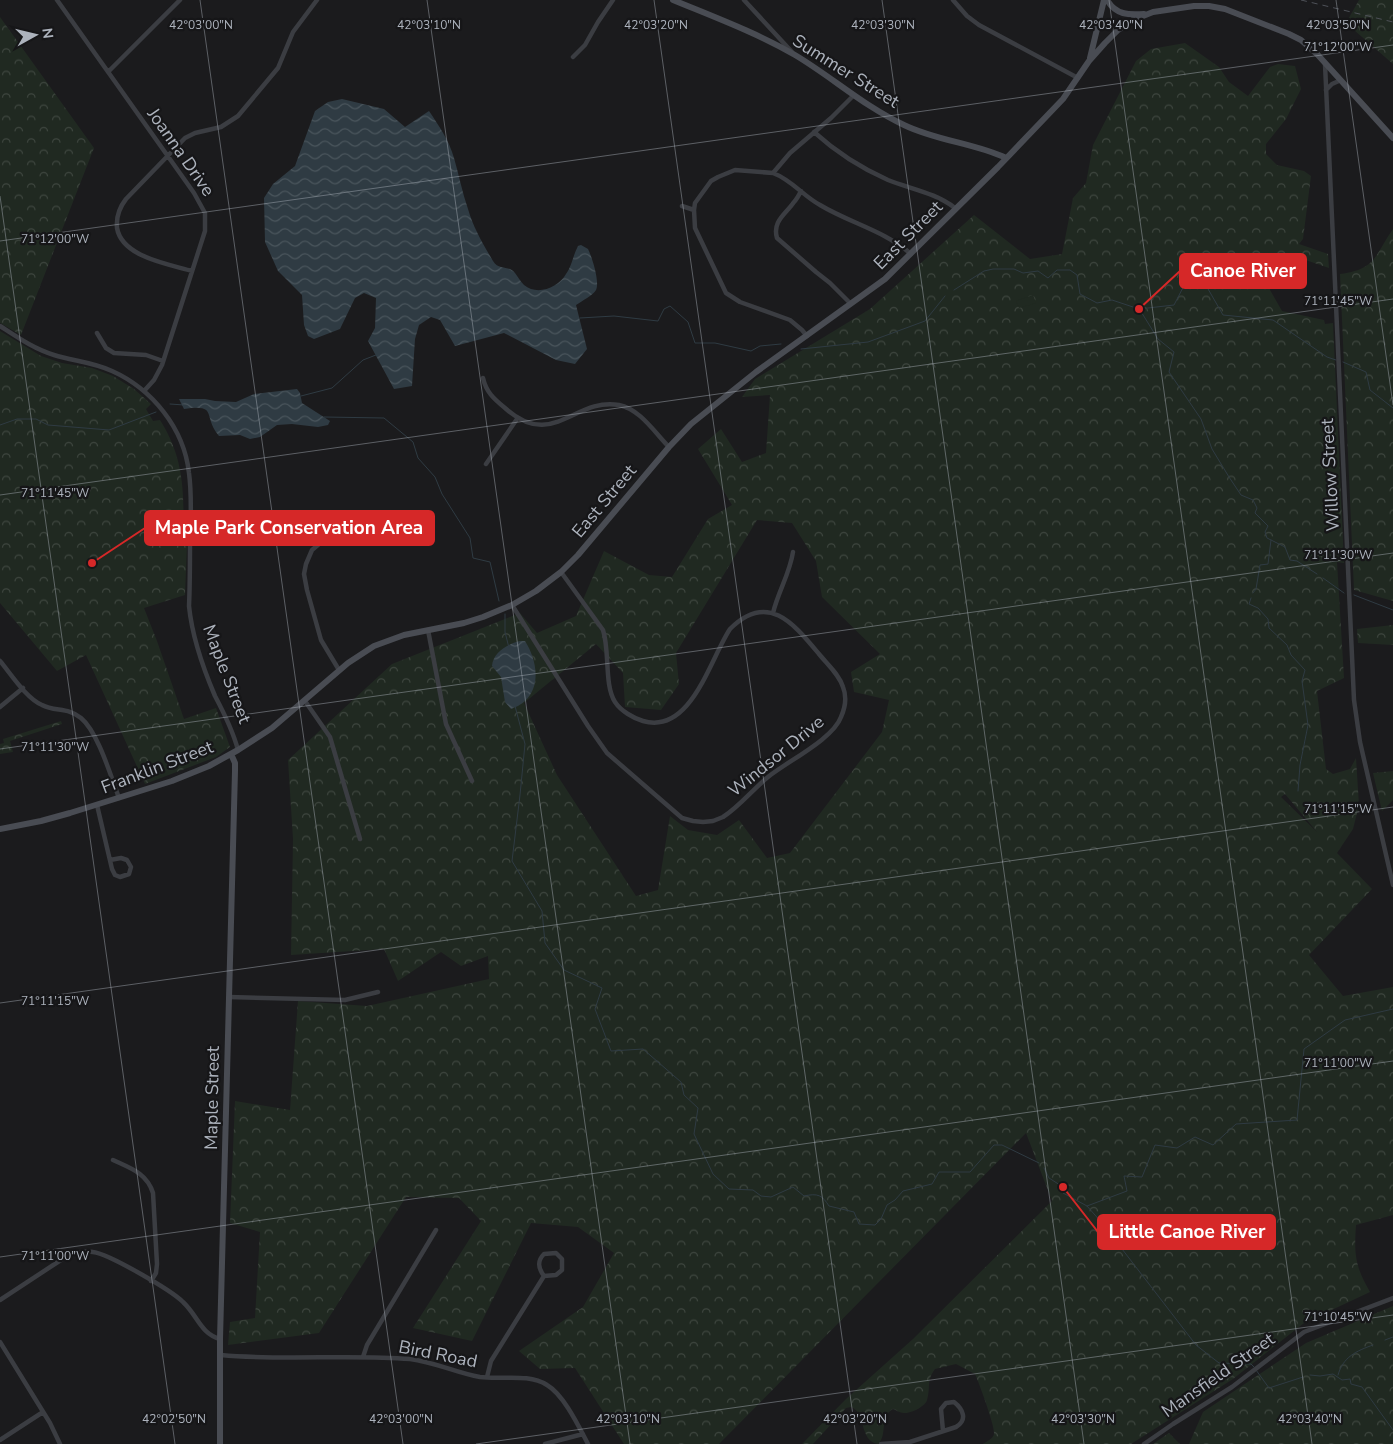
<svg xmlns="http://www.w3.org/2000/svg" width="1393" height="1444" viewBox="0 0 1393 1444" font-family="'Nunito Sans',sans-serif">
  <defs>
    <pattern id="forest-crowns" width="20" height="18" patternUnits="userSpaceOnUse" patternTransform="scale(1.25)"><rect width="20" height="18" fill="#202921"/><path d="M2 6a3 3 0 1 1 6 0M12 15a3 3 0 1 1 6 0" fill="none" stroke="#3e463f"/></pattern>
    <pattern id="water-waves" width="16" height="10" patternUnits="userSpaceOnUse" patternTransform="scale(1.25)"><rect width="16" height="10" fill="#2f3b43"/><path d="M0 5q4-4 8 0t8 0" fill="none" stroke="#4a555c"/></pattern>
  </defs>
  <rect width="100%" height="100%" fill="#1b1b1d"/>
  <path fill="url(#forest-crowns)" fill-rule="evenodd" d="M1359 0H1393V64L1346 23Z
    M0 17 94 148 21 335 0 323Z
    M1185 43 1219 67 1229 82 1248 96 1270 67 1278 64 1295 66 1301 89 1286 119 1266 144V154L1277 165 1304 171 1311 176 1303 239 1299 244 1328 254 1329 268 1291 255 1271 282 1270 290 1282 311 1324 320 1325 324 1333 323 1344 563 1337 562 1344 678 1317 691 1326 769 1333 774 1350 769 1356 758 1359 805 1353 829 1337 853 1372 889 1309 955 1343 996 1393 987V1215L1356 1225C1354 1255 1355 1266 1370 1292L1304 1323 1233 1379 1131 1444H983C987 1441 993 1439 994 1434 995 1426 979 1383 975 1374L956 1364 935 1369C926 1381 931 1387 927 1400 926 1406 910 1414 904 1413 900 1413 896 1410 893 1409 879 1416 888 1435 878 1444 859 1441 866 1412 851 1407L846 1408 813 1444H802L846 1399 913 1339 1052 1201 1026 1133 719 1444H624L575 1368 540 1369 519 1351 583 1307 614 1253 578 1227 531 1223 472 1341 413 1328 481 1221 459 1198 406 1197 319 1333 228 1345 230 1322 255 1318 260 1232 230 1223 235 1101 290 1110 298 1001 367 1006 489 979 488 956 461 966 441 952 398 981 384 949 291 955 293 839 288 760 392 664 520 613 537 633 576 616 604 551 649 575 672 577 708 519 732 505 698 449 721 429 742 462 766 453 770 395 742 397 755 379 870 309 974 215 1030 259 1062 254 1073 198 1086 183 1093 145 1136 61 1151 49ZM757 520 792 523 816 561 822 597 880 654 851 672 854 692 889 700 882 732 790 853 767 858 739 820 717 835 688 830 670 816 658 890 636 896 557 775 524 703 596 644 623 673 625 707 661 710 679 684 676 653ZM1285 794 1317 832 1281 797Z
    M1393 229V601L1354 590 1340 274C1377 269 1374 256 1393 229Z
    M0 331 41 356 62 363 92 368 113 376 134 389 151 404 146 409 153 421 160 420C186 461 184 497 183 544L187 545 185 595 144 608 157 641 184 719 216 708 230 747 216 757 145 784 86 655 57 671 0 603Z
    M1393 625V645L1358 643 1357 629Z
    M61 721 62 724 10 741 13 752 0 754V744L4 743 3 739Z
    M1393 771V800L1382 811 1373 773Z
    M1393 1306V1444H1189L1203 1412 1306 1343Z
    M1169 1433 1180 1444H1153Z"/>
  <path fill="#202921" d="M1033 295 1036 303 1019 308 1016 301Z"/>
  <path fill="url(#water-waves)" d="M342 99 384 109 405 127 429 111C439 126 449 140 454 158 459 175 462 192 468 209 473 227 483 244 493 261 499 271 509 265 515 273 518 277 520 281 524 285 537 296 558 288 566 274 572 266 573 255 578 246L581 245 588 249C592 257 600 282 596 290 593 295 582 301 576 305L587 349 575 364 556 360 504 333 455 346 440 320 431 317 419 325 415 339 412 386 394 389 368 341 375 328 376 298 364 293 355 298 340 329 314 339 308 336 304 325 302 295 278 271 265 242 264 198 273 184 295 166 315 111 328 102Z
    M297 389 300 393 302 403 330 421 328 425 318 427 292 424 277 425 260 437 250 439 240 435 219 436C202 416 219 404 184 409L179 399H205L215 401 236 402 254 394Z
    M520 641H525C536 658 542 685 525 701 522 704 516 707 511 709L505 702 501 677 492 666C493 652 508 644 520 641Z"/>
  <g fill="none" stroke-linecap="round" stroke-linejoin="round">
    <path stroke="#2f3b43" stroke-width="1" d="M954 290 984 271 993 269H1014L1023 273 1038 271 1048 278 1057 270H1070L1077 275 1080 294 1097 303 1112 300 1139 309 1174 305 1190 274 1200 275 1223 315 1273 320 1327 357 1336 360
      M1140 310 1158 339 1174 352 1169 372 1201 419 1212 449 1229 477 1241 495 1253 500 1257 508 1255 513 1268 526 1265 532 1267 538 1285 547 1290 560 1297 561 1317 574
      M580 318 614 316 658 321 664 309 670 306 688 322 695 343H715L751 351 760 346 781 344
      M801 349 868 342 925 321 945 296
      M1343 362 1366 372 1370 390 1393 408
      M301 396 332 388 363 360 376 355
      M170 404 184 405
      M324 417 384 418 413 442 418 458 435 477 442 494 470 538 473 558 490 562 499 601
      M0 425 17 419H36L48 425 109 430 156 412
      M1323 578 1344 593
      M1253 593 1256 589 1260 565 1268 564 1271 540
      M1354 595 1393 610
      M1251 598 1249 604 1258 608 1268 619 1269 628 1287 645 1291 655 1305 670 1302 681 1308 725 1300 765 1298 791
      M505 614V632L509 648
      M515 706 525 744 520 795 512 861 542 911 545 943 564 970 602 988 595 1009 611 1051 643 1049 681 1082 684 1095 698 1108 694 1134 713 1174 729 1189 753 1190 761 1196 771 1197 793 1187 804 1196C818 1193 822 1195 829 1206L854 1212 859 1224 875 1225 881 1219 887 1205 895 1200 903 1191 932 1184 939 1172H970L994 1145H1002L1039 1163
      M1044 1168 1049 1178 1063 1187V1193L1087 1206 1102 1223 1196 1345 1219 1363 1251 1364 1254 1367
      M1087 1206 1127 1191 1124 1176 1142 1177 1155 1145 1177 1148 1195 1137 1213 1145 1236 1124 1297 1120 1304 1049 1345 1020 1393 1009
      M1385 1340 1393 1337
      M1256 1370 1269 1388 1303 1377
      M1310 1375 1320 1376 1333 1374 1342 1380 1350 1379 1351 1384 1362 1387 1393 1430
      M1338 1375C1343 1357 1356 1351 1373 1345"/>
    <path stroke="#3b3d42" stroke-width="4.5" d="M57 0 194 193 205 213V231L162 365 154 380 144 391
      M744 0 792 52
      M953 0 967 16 979 25 1078 78
      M573 57 585 45 598 22 613 0
      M1325 64 1354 700 1360 742 1393 885
      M108 72 180 0
      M1326 90 1332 84 1341 80
      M814 132C836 152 861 168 888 180 911 189 936 193 955 208
      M773 173C792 180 803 196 820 205 850 223 885 231 911 254
      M801 191C799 195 797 199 794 202 786 214 772 221 777 238L816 272 830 283 851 304
      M682 206 694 210 695 228 726 293 740 302 790 320 802 330 807 336
      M694 210 695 203 711 181 718 177 735 170 773 173 790 153 831 118 854 95
      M192 271C168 264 122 257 117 228 116 217 119 208 126 199L185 138 195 133 221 127 238 116 278 68 293 32 317 0
      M0 326C17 337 34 349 54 355 73 361 93 362 112 371 152 389 184 428 189 473 192 495 191 518 190 541 190 563 190 584 189 606 192 636 203 668 215 696 224 713 233 731 238 750
      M97 333 106 348 114 353 146 355 163 361
      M483 378C486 392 494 399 505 408 553 451 574 397 619 405 640 409 655 433 669 447
      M486 464 517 419
      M332 533 312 550 306 564 304 574 307 590 321 640 339 670
      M512 605 588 726 607 753 682 818 693 821 703 822 713 821 723 817C740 806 753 789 768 777 788 761 833 739 841 717 845 708 847 697 843 687 839 674 827 664 819 654 794 624 768 591 730 629 710 659 691 735 643 721 633 718 621 711 615 702 604 685 610 651 603 630L561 572
      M773 613C778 592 790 573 793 552
      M428 630 446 724 472 781
      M0 661C11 674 26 698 42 705 55 712 68 707 81 718 98 732 111 777 119 798
      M305 701 330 737 360 839
      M0 707 23 688
      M97 805 112 869 115 875 120 877 129 874 131 867 127 860 121 858 110 860
      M229 997 345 1000 378 992
      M113 1160C130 1168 147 1173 153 1193L157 1264 156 1273 151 1281
      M0 1300 67 1256C75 1253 84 1250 93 1252 109 1254 171 1290 183 1302 198 1316 200 1333 220 1339
      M0 1342 50 1423 60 1444
      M221 1355C284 1361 347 1354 410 1359 435 1362 456 1373 480 1377 502 1380 528 1373 547 1385 564 1395 579 1427 588 1444
      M363 1357 367 1345 436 1230
      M487 1377 491 1361 544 1276C538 1268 537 1261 544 1254L556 1253 562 1259V1270L556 1275 544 1276
      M0 1440 43 1412
      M545 1444 583 1434
      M881 1444 910 1442 956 1427C968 1420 963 1409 954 1402L946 1403 941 1409 943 1431
      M1144 1444 1173 1424 1232 1387 1304 1332 1393 1298"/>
    <path stroke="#494c53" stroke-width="6" d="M673 0C714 17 757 33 795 55 832 77 865 107 904 125 937 141 974 143 1006 158
      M1107 0C1116 15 1128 15 1144 14
      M1090 58 1104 0
      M0 829 41 821 70 813 172 781 209 766 238 750 272 728 348 663 374 646 404 635 464 623 483 617 512 605 536 591 561 572 578 555 669 447 691 424 756 372 885 279 998 167 1063 99 1089 61 1105 43 1118 30 1133 20 1153 12 1194 6H1209L1225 9 1289 34 1301 40 1317 54 1393 138
      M220 1444V1339L235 771V763L231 754"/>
    <path stroke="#4e5158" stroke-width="1" stroke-dasharray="6 5" stroke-linecap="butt" d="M1301 0 1393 22"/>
  </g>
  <path fill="none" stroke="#adb3bd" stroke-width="1" stroke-opacity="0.45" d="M200 0 403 1444M427 0 630 1444M654 0 857 1444M882 0 1084 1444M1109 0 1312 1444M1336 0 1393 405M0 196 175 1444M0 241 1393 45M0 495 1393 299M0 749 1393 553M0 1003 1393 807M0 1257 1393 1061M476 1444 1393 1315"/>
  <g text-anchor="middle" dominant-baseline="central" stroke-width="4.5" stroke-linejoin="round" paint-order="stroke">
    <g font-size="18" fill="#adb3bd" stroke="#161618">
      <text transform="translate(846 71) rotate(32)">Summer Street</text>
      <text transform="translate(181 152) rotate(55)">Joanna Drive</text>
      <text transform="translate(908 235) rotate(-45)">East Street</text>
      <text transform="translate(1330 475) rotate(-93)">Willow Street</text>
      <text transform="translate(604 501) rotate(-50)">East Street</text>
      <text transform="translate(227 674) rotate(69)">Maple Street</text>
      <text transform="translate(776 756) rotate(-39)">Windsor Drive</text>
      <text transform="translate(157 767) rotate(-21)">Franklin Street</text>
      <text transform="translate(212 1098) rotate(-89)">Maple Street</text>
      <text transform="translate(438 1354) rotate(11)">Bird Road</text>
      <text transform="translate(1218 1375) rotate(-35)">Mansfield Street</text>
    </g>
  </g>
  <g font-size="12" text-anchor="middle" fill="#adb3bd" stroke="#161618" stroke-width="4.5" stroke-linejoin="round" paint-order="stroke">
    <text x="201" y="29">42°03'00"N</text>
    <text x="429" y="29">42°03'10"N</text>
    <text x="656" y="29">42°03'20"N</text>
    <text x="883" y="29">42°03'30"N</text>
    <text x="1111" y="29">42°03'40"N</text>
    <text x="1338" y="29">42°03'50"N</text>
    <text x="1338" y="51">71°12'00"W</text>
    <text x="55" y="243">71°12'00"W</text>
    <text x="1338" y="305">71°11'45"W</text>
    <text x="55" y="497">71°11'45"W</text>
    <text x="1338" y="559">71°11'30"W</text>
    <text x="55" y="751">71°11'30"W</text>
    <text x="1338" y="813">71°11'15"W</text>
    <text x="55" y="1005">71°11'15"W</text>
    <text x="1338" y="1067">71°11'00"W</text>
    <text x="55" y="1260">71°11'00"W</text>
    <text x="1338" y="1321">71°10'45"W</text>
    <text x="174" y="1423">42°02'50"N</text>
    <text x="401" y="1423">42°03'00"N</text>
    <text x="628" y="1423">42°03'10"N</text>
    <text x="855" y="1423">42°03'20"N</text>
    <text x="1083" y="1423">42°03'30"N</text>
    <text x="1310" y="1423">42°03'40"N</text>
  </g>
  <path fill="none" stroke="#d62828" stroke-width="2" d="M1139 309L1180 271M92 563L145 528M1063 1187L1098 1232"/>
  <g fill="#d62828" stroke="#161618" stroke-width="2">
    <circle cx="1139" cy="309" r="5"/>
    <circle cx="92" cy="563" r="5"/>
    <circle cx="1063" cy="1187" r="5"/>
  </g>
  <g fill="#d62828" stroke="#d62828" stroke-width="2">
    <rect x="1180" y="254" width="126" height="34" rx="5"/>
    <rect x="145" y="511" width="289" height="34" rx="5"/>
    <rect x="1098" y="1215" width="177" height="34" rx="5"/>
  </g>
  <g font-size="19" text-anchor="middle" font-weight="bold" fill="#fff">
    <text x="1243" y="277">Canoe River</text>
    <text x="289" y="534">Maple Park Conservation Area</text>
    <text x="1187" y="1238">Little Canoe River</text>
  </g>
  <g transform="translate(35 35) rotate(82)" stroke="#161618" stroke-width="4" paint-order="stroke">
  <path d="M0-4L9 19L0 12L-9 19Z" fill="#adb3bd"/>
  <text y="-8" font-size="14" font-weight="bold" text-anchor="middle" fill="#adb3bd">N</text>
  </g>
</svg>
